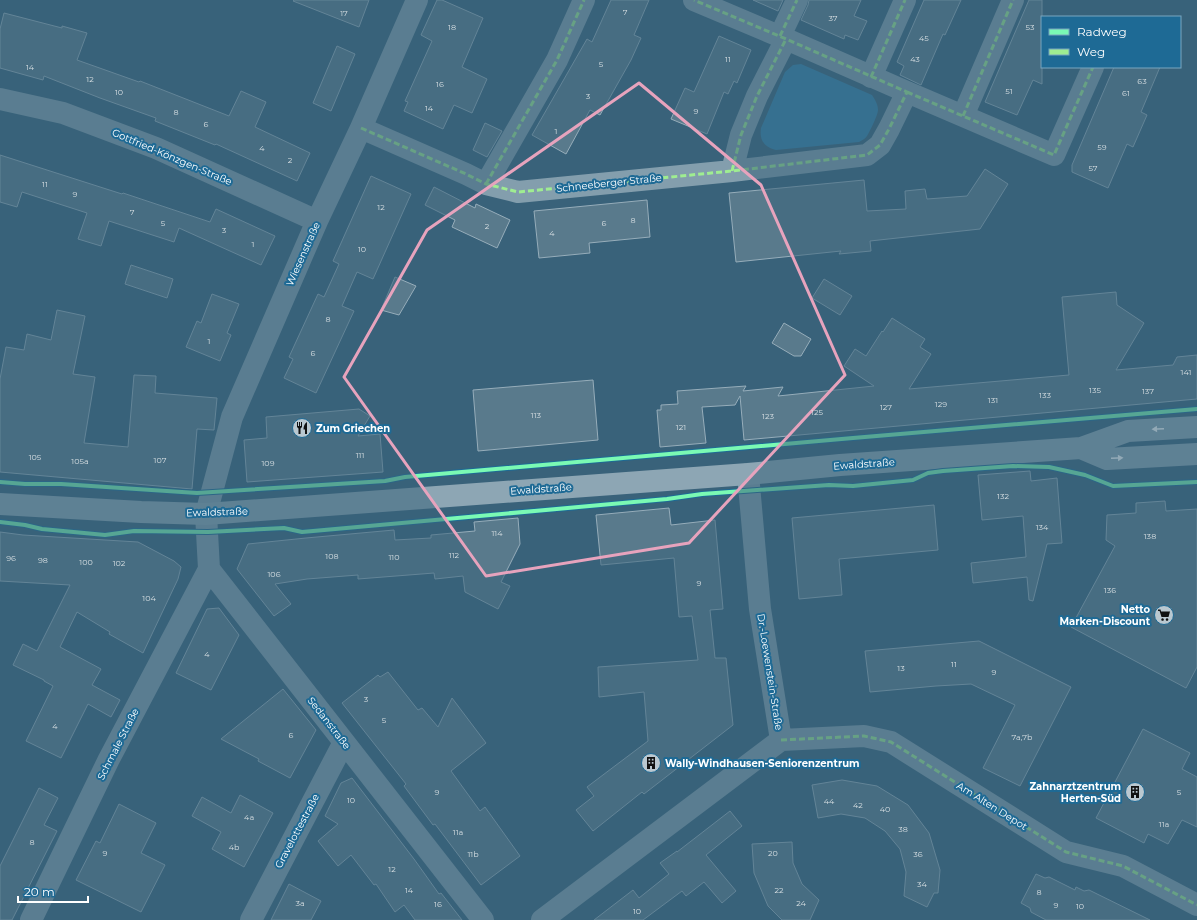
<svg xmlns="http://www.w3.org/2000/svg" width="1197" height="920" viewBox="0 0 1197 920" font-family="Montserrat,sans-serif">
  <rect width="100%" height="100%" fill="#39627a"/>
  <path fill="#3481aa" d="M801 64 872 95C875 100 878 104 878 110 878 115 870 131 867 136 865 139 862 140 859 142L776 150C765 147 759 141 761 128L785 72 793 65Z"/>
  <path fill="#597a8c" stroke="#96adba" d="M294 0H369L359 27 293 1Z
    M437 0H442L483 18 462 67 487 79 472 113 454 105 443 129 404 111 408 102 405 101 432 41 421 35Z
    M611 0H649L634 35 641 38 631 60 600 115 590 110 566 154 532 135 587 39 592 42Z
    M753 0H783L778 11Z
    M809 0H861L854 16 867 21 858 40 845 35 844 39 801 20 808 5Z
    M924 0H961L945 35 943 34 921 85 900 75 904 66 897 62Z
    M1029 0H1042V84L1033 80 1017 115 985 102Z
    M4 13 62 28V26L87 33 77 60 139 82 140 81 229 116 241 91 266 102 255 127 310 153 297 181 216 144 215 145 155 121 156 118 100 98 44 76 43 80 0 68V29Z
    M719 36 751 50 737 83 734 81 728 94 724 92 707 134 671 119 685 88 694 92Z
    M337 46 355 54 331 111 313 103Z
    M1114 67H1160L1141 112 1147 115 1133 147 1127 144 1108 188 1072 172V165Z
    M485 123 502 131 487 157 473 150Z
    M0 155 122 194 123 193 210 222 216 209 275 236 261 265 179 228 174 242 109 221 101 246 78 239 87 213 22 192 17 207 0 202Z
    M985 169 1008 184 980 229 870 241 871 251 839 254 841 251 736 262 729 193 864 180 867 211 906 209 905 191 925 189 927 199 967 196Z
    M371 176 411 194 373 279 357 272 342 306 354 311 316 393 284 378 293 359 289 357 318 294 324 297 339 264 333 261Z
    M434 187 475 208 476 204 510 220 497 248 452 227 455 220 425 205Z
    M647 200 650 237 589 243 590 253 539 258 534 211Z
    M131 265 173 279 167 298 125 284Z
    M395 277 416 286 399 315 381 310Z
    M824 279 852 296 840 315 812 298Z
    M1116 292 1117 305 1144 323 1116 370 1173 365 1177 357 1197 355V399L744 440 740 396 735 405 702 407 706 443 660 447 657 410H661V405L678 404 677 391 746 386 743 391 783 387 778 396 874 386 844 366 855 349 866 356 882 331 883 332 892 318 925 339 920 347 931 354 909 389 1069 375 1062 297Z
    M212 294 239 304 227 333 231 335 220 361 186 347 197 321 201 323Z
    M57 310 85 316 73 374 95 377 84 443 128 447 134 375 156 376 155 393 217 398 214 430 197 429 192 489 0 472V379L6 347 24 350 27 334 51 340Z
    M784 323 811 339 801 356H794L772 343Z
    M593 380 598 440 478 451 473 390Z
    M359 409 370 416 358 436 380 434 383 472 247 482 244 440 267 438 266 417Z
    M1030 471 1031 481 1057 478 1062 543 1047 544 1033 601 1029 600 1027 577 973 583 971 563 1026 557 1023 516 982 520 978 475Z
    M1165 501 1166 511 1197 509V667L1186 688 1071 627 1115 546 1106 540 1107 515 1136 513V503Z
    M934 505 938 550 839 559 842 595 799 599 792 518Z
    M669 508 671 525 715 520 723 609 710 610 715 658H726L733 725 644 794 642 792 593 831 576 810 594 796 587 787 648 741 644 692 599 697 598 667 698 660 692 616 679 617 674 558 601 565 596 515Z
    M518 518 520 544 501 582 510 586 498 609 465 592 463 576 435 579 434 573 358 579V575L307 579 275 584 291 604 274 616 237 569 248 544 306 538 394 530 395 540 431 538V535L475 531 474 522Z
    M0 532 23 535 138 542 174 561 181 567 178 579 143 653 109 634 110 632 77 612 60 647 101 669 92 685 120 700 111 717 88 704 61 758 26 741 53 686 44 681V680L13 665 23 644 37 651 70 585 0 581Z
    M219 608 239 635 211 690 176 673 207 609Z
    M979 641 1071 687 1020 786 983 768 1015 705 971 684 936 686 870 692 865 651Z
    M388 672 418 710 422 708 438 727 452 698 486 743 451 771 480 811 485 807 520 856 481 885 435 824 433 825 404 786 406 784 342 703 378 675 380 677Z
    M283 689 316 730 290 778 258 761 259 759 221 739Z
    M1143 729 1190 753 1182 769 1197 777V827L1182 820 1168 844 1148 834 1144 843 1096 818Z
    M352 778 414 859 439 894 441 893 462 920H415L404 905 395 912 376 884 374 885 351 855 338 866 318 841 338 824 325 816 341 783Z
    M842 780 877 786 908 805 929 833 940 870 938 893H934L927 907 904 896 906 872 900 849 885 831 865 818 841 814 818 818 812 785Z
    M39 788 58 798 44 825 57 831 12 920H0V866Z
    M240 795 273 813 244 867 212 849 221 832 192 816 202 797 231 813Z
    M119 804 156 823 141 853 165 865 141 912 76 880 96 841 100 843Z
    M730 811 742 826 706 855 736 891 722 903 704 882 686 896 682 891 643 920H594L633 890 639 898 669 874 660 863 677 851V852Z
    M792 842 793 863 802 884 819 900 810 920H782L768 906 754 873 752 844Z
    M1036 874 1045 878 1049 877 1075 890 1076 887 1084 891 1089 890 1150 920H1046L1031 912 1030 908 1021 903Z
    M289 884 321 901 311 920H271Z"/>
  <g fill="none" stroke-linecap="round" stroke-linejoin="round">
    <path stroke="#839ead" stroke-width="22" d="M417 0 361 128 317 221 232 417 206 514 209 569 483 920
      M780 36 797 0
      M871 77 905 0
      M907 92 1054 155 1093 67
      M0 99 63 113 156 148 317 221
      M963 116 1013 0
      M361 128 466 174 486 184 518 192 732 171 867 155 880 145 889 129 907 92 786 39 694 0
      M732 171 741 135 757 96 786 39
      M486 184 557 60 584 0
      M781 740 864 736 891 742 1066 852 1123 866 1197 905
      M31 920 109 759 209 569
      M251 920 344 742
      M542 920 781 740 760 609 748 474"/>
    <path stroke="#8da6b4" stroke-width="22" d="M1081 448 1107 459 1197 454
      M0 504 141 512 206 514 748 474 840 465 1081 448 1128 431 1197 427"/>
    <path stroke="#9fed91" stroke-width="3" stroke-dasharray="6 3" stroke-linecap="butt" d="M780 36 797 0
      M871 77 905 0
      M907 92 1054 155 1093 67
      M963 116 1013 0
      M361 128 466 174 486 184 518 192 732 171 867 155 880 145 889 129 907 92 786 39 694 0
      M732 171 741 135 757 96 786 39
      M486 184 557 60 584 0
      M781 740 864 736 891 742 1066 852 1123 866 1197 905"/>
    <g stroke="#1e6a95" stroke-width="6">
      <path id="cycleway" d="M0 482 25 484H61L197 493 385 481 405 477 853 438 1197 409
        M0 522 25 525 42 529 105 535 134 531 208 532 284 528 302 532 667 499 702 494 829 485 853 486 913 480 928 473 943 471 1013 466 1049 467 1085 475 1113 486 1197 482"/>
    </g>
    <use href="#cycleway" stroke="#7af9b4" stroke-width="4"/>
  </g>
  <defs><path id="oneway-solid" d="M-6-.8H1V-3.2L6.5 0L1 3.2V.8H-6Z"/></defs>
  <g fill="#fff">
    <use href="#oneway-solid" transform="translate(1158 429) rotate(177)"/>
    <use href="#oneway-solid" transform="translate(1117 458) rotate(-3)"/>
  </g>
  <path d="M0 0H1197V920H0ZM639 83 761 185 845 375 689 543 486 576 344 377 427 230Z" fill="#39627a" fill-opacity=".55" fill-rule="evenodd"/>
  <path fill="none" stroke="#e7a3bd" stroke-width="3" stroke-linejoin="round" d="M639 83 761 185 845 375 689 543 486 576 344 377 427 230Z"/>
  <defs>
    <g id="restaurant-disc" transform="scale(1)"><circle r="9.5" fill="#bac8d0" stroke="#1e6a95"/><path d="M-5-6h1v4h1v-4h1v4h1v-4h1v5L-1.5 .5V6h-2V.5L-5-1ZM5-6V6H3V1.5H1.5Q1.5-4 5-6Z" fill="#111"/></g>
    <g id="supermarket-disc" transform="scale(1)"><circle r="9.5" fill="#bac8d0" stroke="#1e6a95"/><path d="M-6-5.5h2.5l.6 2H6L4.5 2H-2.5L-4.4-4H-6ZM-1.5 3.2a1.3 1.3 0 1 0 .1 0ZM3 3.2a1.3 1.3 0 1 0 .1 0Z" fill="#111"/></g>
    <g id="building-disc" transform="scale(1)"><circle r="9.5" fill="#bac8d0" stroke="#1e6a95"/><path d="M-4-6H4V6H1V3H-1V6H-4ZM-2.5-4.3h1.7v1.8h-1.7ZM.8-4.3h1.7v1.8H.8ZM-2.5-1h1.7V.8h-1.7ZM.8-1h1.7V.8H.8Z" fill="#111"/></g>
  </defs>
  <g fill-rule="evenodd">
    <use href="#restaurant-disc" x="302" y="428"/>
    <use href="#supermarket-disc" x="1164" y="615"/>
    <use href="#building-disc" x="651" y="763"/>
    <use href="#building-disc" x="1135" y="792"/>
  </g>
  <g text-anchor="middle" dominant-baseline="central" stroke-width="4" stroke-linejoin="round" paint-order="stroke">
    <g font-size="8" fill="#d6dee2">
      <text x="625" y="12">7</text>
      <text x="344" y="13">17</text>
      <text x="833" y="18">37</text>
      <text x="452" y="27">18</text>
      <text x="1030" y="27">53</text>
      <text x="924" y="38">45</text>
      <text x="728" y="59">11</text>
      <text x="915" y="59">43</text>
      <text x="601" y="64">5</text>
      <text x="30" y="67">14</text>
      <text x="90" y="79">12</text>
      <text x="1142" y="81">63</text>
      <text x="440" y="84">16</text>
      <text x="1009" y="91">51</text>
      <text x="119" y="92">10</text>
      <text x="1126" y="93">61</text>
      <text x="588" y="96">3</text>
      <text x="429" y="108">14</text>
      <text x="696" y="111">9</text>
      <text x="176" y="112">8</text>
      <text x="206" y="124">6</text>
      <text x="556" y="131">1</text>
      <text x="1102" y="147">59</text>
      <text x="262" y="148">4</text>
      <text x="290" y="160">2</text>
      <text x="1093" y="168">57</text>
      <text x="45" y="184">11</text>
      <text x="75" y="194">9</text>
      <text x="381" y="207">12</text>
      <text x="132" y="212">7</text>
      <text x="633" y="220">8</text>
      <text x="163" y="223">5</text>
      <text x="604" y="223">6</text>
      <text x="487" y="226">2</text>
      <text x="224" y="230">3</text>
      <text x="552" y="233">4</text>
      <text x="253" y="244">1</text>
      <text x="362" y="249">10</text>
      <text x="328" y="319">8</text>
      <text x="209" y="341">1</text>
      <text x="313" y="353">6</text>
      <text x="1186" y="372">141</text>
      <text x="1095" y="390">135</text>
      <text x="1148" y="391">137</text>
      <text x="1045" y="395">133</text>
      <text x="993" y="400">131</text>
      <text x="941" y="404">129</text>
      <text x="886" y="407">127</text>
      <text x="817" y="412">125</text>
      <text x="536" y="415">113</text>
      <text x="768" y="416">123</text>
      <text x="681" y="427">121</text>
      <text x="360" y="455">111</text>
      <text x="35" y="457">105</text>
      <text x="160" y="460">107</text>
      <text x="80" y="461">105a</text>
      <text x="268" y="463">109</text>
      <text x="1003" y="496">132</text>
      <text x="1042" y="527">134</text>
      <text x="497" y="533">114</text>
      <text x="1150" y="536">138</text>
      <text x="454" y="555">112</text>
      <text x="332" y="556">108</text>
      <text x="394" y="557">110</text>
      <text x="11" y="558">96</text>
      <text x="43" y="560">98</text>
      <text x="86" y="562">100</text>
      <text x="119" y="563">102</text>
      <text x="274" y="574">106</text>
      <text x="699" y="583">9</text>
      <text x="1110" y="590">136</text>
      <text x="149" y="598">104</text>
      <text x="207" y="654">4</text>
      <text x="954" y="664">11</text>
      <text x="901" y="668">13</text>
      <text x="994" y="672">9</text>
      <text x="366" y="699">3</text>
      <text x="384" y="720">5</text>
      <text x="55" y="726">4</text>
      <text x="291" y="735">6</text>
      <text x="1022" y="737">7a,7b</text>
      <text x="437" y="792">9</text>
      <text x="1179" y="792">5</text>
      <text x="351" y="800">10</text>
      <text x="829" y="801">44</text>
      <text x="858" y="805">42</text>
      <text x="885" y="809">40</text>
      <text x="249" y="817">4a</text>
      <text x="1164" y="824">11a</text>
      <text x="903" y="829">38</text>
      <text x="458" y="832">11a</text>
      <text x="32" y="842">8</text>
      <text x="234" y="847">4b</text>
      <text x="105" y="853">9</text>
      <text x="773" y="853">20</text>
      <text x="473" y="854">11b</text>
      <text x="918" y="854">36</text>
      <text x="392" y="869">12</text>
      <text x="922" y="884">34</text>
      <text x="409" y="890">14</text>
      <text x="779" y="890">22</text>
      <text x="1039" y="892">8</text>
      <text x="300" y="903">3a</text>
      <text x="801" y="903">24</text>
      <text x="438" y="904">16</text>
      <text x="1056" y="905">9</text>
      <text x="1080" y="906">10</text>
      <text x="637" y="911">10</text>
    </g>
    <g font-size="10" fill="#fff" stroke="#1e6a95">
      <text transform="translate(172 157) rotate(23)">Gottfried-Könzgen-Straße</text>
      <text transform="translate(609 183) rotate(-6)">Schneeberger Straße</text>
      <text transform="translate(303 254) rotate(-66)">Wiesenstraße</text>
      <text transform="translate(864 464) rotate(-4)">Ewaldstraße</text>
      <text transform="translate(541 489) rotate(-4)">Ewaldstraße</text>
      <text transform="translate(217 512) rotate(-2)">Ewaldstraße</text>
      <text transform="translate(770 672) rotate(81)">Dr.-Loewenstein-Straße</text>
      <text transform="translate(329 723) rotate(52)">Sedanstraße</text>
      <text transform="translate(118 744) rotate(-63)">Schmale Straße</text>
      <text transform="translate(992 806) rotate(32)">Am Alten Depot</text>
      <text transform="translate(297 831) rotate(-62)">Gravelottestraße</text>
    </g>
    <g font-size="10" font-weight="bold" fill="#fff" stroke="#1e6a95" text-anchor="start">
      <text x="316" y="428">Zum Griechen</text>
      <text x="1150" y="609" text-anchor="end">Netto<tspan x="1150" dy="12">Marken-Discount</tspan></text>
      <text x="665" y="763">Wally-Windhausen-Seniorenzentrum</text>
      <text x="1121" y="786" text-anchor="end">Zahnarztzentrum<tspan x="1121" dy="12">Herten-Süd</tspan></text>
    </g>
  </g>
  <rect x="1041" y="16" width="140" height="52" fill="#1e6a95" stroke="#78a6bf"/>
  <rect x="1049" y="29" width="20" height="6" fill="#7af9b4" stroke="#78a6bf"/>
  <text x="1077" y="36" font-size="12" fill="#ffffff">Radweg</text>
  <rect x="1049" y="49" width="20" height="6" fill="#9fed91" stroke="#78a6bf"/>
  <text x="1077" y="56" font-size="12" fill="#ffffff">Weg</text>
  <path d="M18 896v6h70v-6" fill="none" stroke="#ffffff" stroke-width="2"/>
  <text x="24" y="896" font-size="12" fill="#ffffff" stroke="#1e6a95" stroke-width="3" paint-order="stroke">20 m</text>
</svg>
